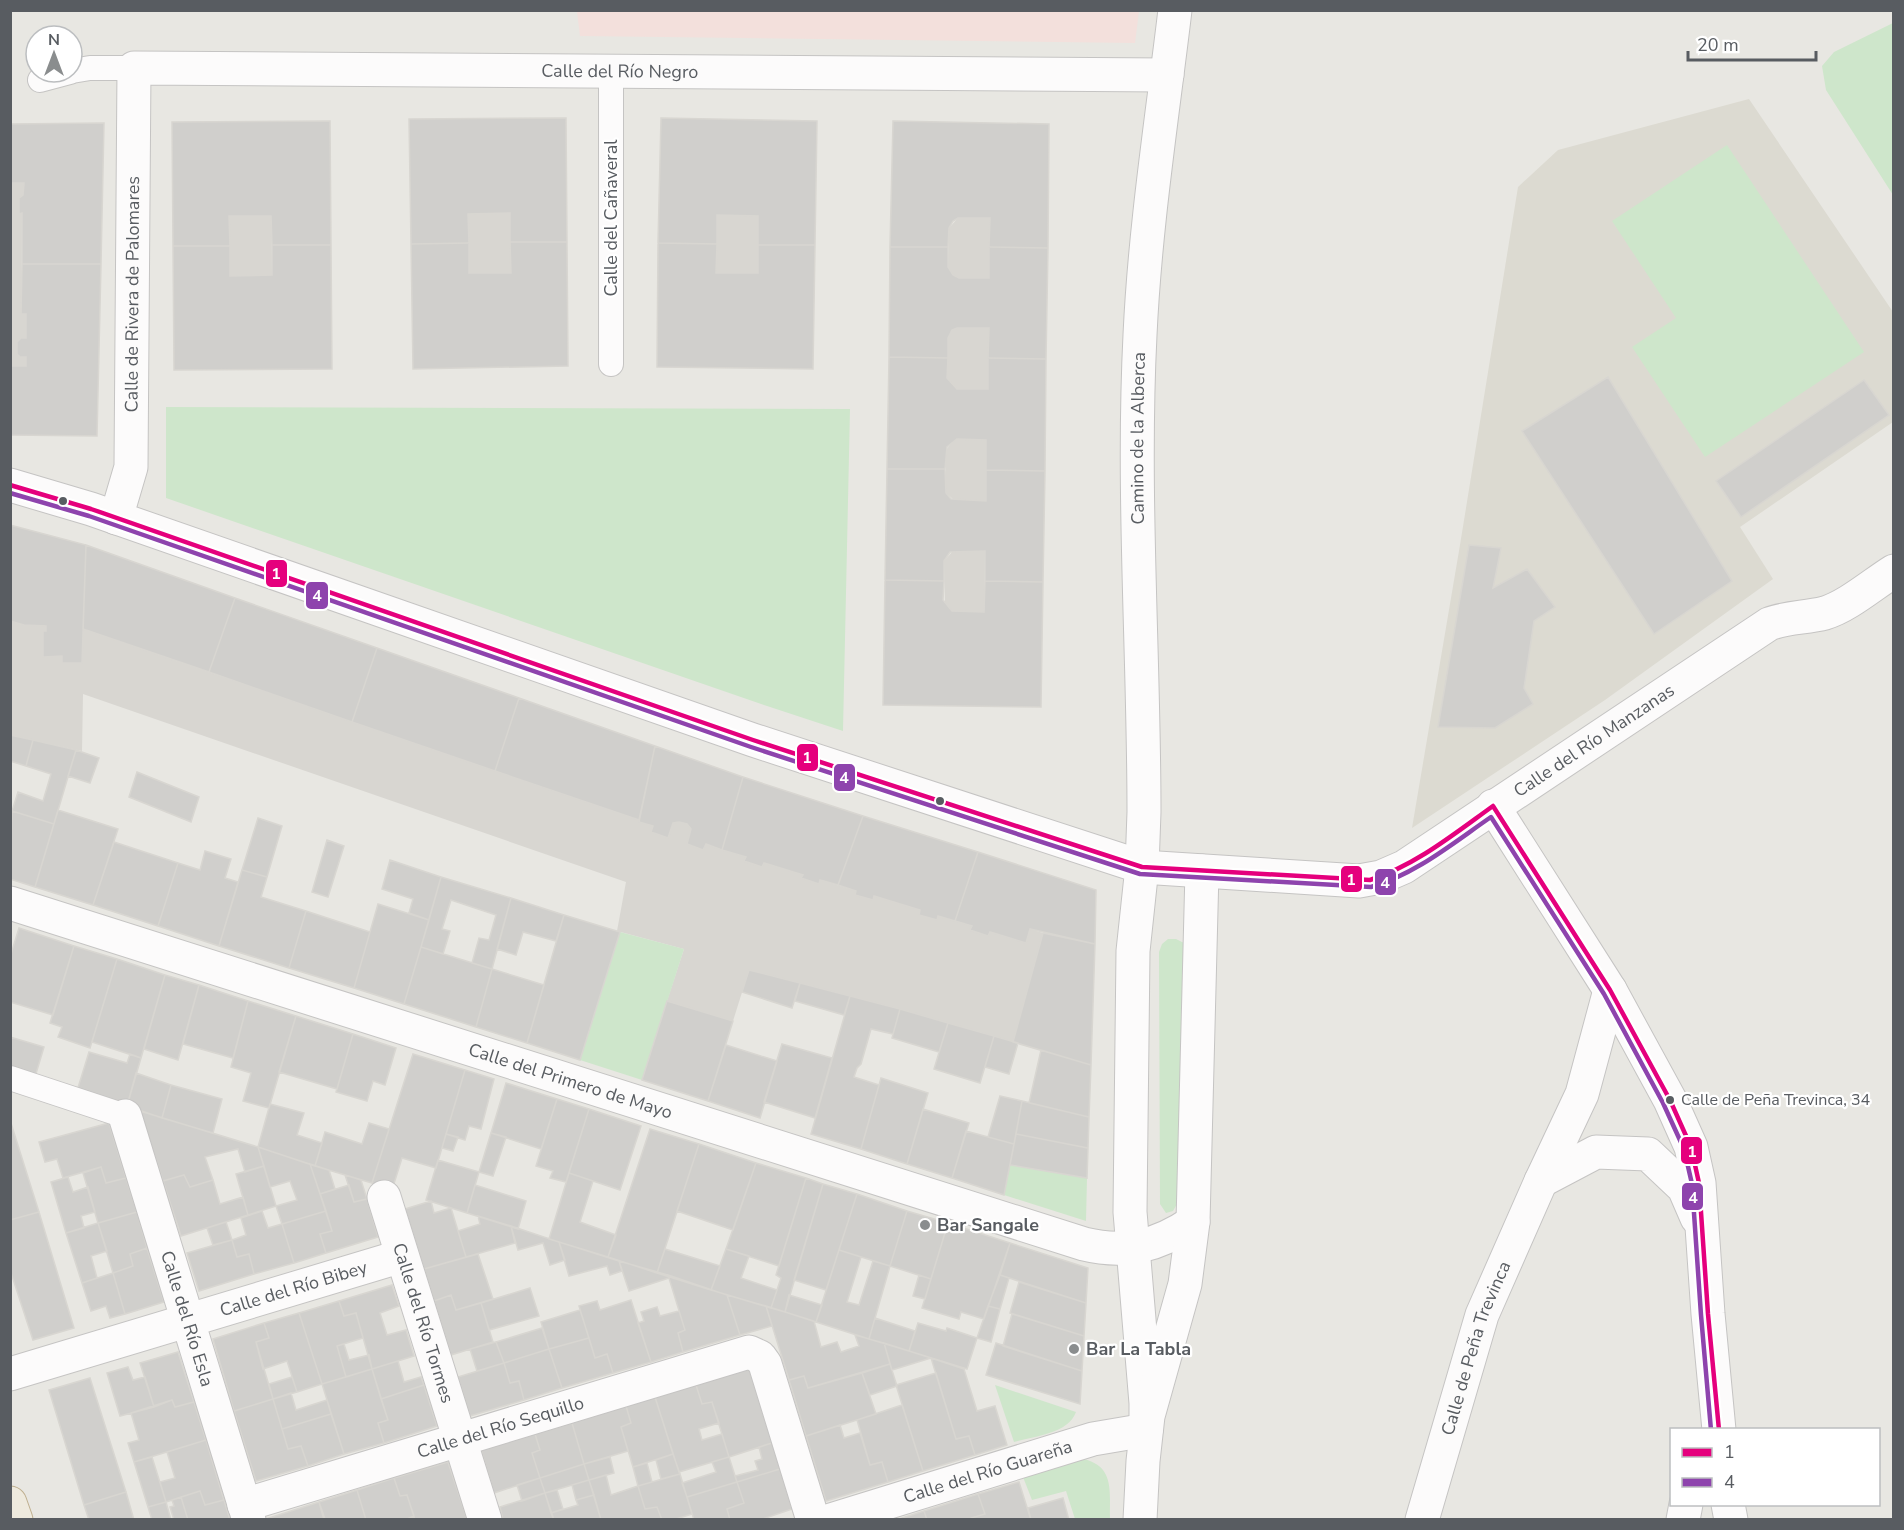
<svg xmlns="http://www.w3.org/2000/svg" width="1904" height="1530" viewBox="0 0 1904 1530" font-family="'Nunito Sans',sans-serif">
  <rect width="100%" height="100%" fill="#e8e7e2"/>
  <path fill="#d8d6d1" d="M10 183H24L23 195 19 198 22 213 21 314H26V338H21L17 342V354L20 357H26V366H11Z
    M510 213 511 273H469L468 214Z
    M717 215 758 216V273H716Z
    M229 216H271L272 275 230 276Z
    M958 218H990L989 278H959L953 275 948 267 949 228Z
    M957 328H989L988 389H957L947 378 948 338 952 330Z
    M957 439 986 440V501L954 500 946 493V450L954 440Z
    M953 551H985L984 612 952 611 945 604 944 561Z
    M10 621 23 625 46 626V631H43V656H62V663H82L83 629 639 820 653 826 651 832 668 838 673 823 679 822 687 824 691 829 687 844 703 850 706 844 746 857 745 861 762 867 764 863 803 875 802 878 819 883 820 880 856 891 855 895 873 900 874 896 920 910 919 915 936 920 938 916 972 926 971 930 988 936 990 932 1030 929 1043 933 1013 1042 900 1009 749 970 733 1021 667 1001 684 949 617 931 626 882 83 694 82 751 11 735Z"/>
  <path fill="#dcdad1" d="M1749 99 1893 312V422L1740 527 1773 579 1605 700 1412 828 1460 545 1518 187 1558 150Z"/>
  <path fill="#f3e0dc" d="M577 11V10L1139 11 1135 43 580 36Z"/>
  <path fill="#cee6cb" d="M1893 23V195L1826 90 1822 66 1834 52Z
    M1727 145 1864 352 1705 457 1632 347 1676 318 1612 221Z
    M166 407 850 409 843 731 764 705 166 498Z
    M620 932 684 949 642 1080 580 1060Z
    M1168 939H1176L1184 943 1177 1204 1173 1211 1166 1213 1160 1204 1159 952 1162 944Z
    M1010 1165 1087 1178 1086 1221 1004 1195Z
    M995 1385 1076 1412C1068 1434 1034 1436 1014 1442Z
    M1083 1459C1116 1466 1109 1494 1110 1519H1075L1066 1491 1032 1500 1023 1477Z"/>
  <path fill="#d0cfcc" stroke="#d8d6d1" stroke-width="1.5" d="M566 118 567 242H510V213L468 214 469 243 411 244 409 119Z
    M661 118 817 121 815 245H758V216L717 215V244L658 243Z
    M330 121 331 245H272L271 216H229L230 246H173L172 122Z
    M893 121 1049 124 1048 248 989 247 990 218H958L953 221 949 228 948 247H890Z
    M104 123 101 264H22V213L19 214V198L23 195 24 183H10V124Z
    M510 242H567L568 366 413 369 411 244 469 243V273H511Z
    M658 243 717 244 716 273H758V245H815L813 369 657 367Z
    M272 245H331L332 369 174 370 173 246H230V276L272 275Z
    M890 247H948V267L953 275 959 278H989V247L1048 248 1046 359 988 358 989 328H957L952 330 948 338V358L889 357Z
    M22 264H101L97 436 10 435V366H26V357H20L17 354V342L21 338H26V314H21Z
    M889 357 948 358 947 378 957 389H988V358L1046 359 1045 471 986 470V440L957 439 947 447 945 469H887Z
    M1608 377 1732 581 1654 634 1522 431Z
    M1864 380 1889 415 1741 517 1716 481Z
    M887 469H945L946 493 951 499 986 501V470L1045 471 1043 582 985 581V551L950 552 944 561V581L885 580Z
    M10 525 86 545 82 663H62V656L43 657V631H46V626L24 625 10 621Z
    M86 545 235 598 209 672 83 629Z
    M1469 545 1501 548 1493 588 1527 569 1555 607 1534 621 1524 688 1533 704 1495 728 1438 727Z
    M885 580 944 581 943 600 952 611 984 612 985 581 1043 582 1041 707 883 705Z
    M235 598 377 648 352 722 209 672Z
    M377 648 519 698 495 771 352 722Z
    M519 698 655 746 639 820 495 771Z
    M10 735 33 740 26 766 10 761Z
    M33 740 76 750 54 824 12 811 18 792 43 801 51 774 26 766Z
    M655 746 743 777 722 850 706 844 703 850 687 844 691 829 687 824 679 822 673 823 668 838 651 832 653 826 639 822Z
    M76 750 99 758 90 783 68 776Z
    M137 772 199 797 191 822 129 797Z
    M743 777 863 816 838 885 820 880 819 884 801 878 803 875 764 863 762 867 744 861 746 857 722 850Z
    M58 810 118 829 93 905 35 887Z
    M12 811 54 824 35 887 10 879Z
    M863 816 978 852 955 921 938 916 937 920 919 915 920 910 874 896 873 900 855 895 856 891 838 885Z
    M258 818 282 826 267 877 242 870Z
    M327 840 344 846 328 897 312 892Z
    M114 842 178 863 158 926 93 905Z
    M205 851 231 859 225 878 238 882 219 946 158 926 178 863 200 870Z
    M978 852 1096 890 1095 944 1030 929 1026 943 990 932 988 936 970 930 972 926 955 921Z
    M390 860 441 877 429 920 409 913 413 899 382 889Z
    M242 870 267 877 261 897 306 911 289 968 219 946Z
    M441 877 511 898 492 969 472 963 479 938 489 940 496 915 451 900 442 929 450 931 443 954 421 947Z
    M511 898 564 915 556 941 523 932 516 955 497 949Z
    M378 904 429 920 404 1004 354 988Z
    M306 911 370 932 354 988 289 968Z
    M564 915 620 932 580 1060 527 1043Z
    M19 928 74 946 53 1015 10 1002V957Z
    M1043 933 1095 944 1091 1065 1013 1042Z
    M74 946 117 959 90 1048 58 1037 62 1027 50 1023Z
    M421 947 492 969 476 1027 404 1004Z
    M117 959 165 975 141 1058 92 1042Z
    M492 969 544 985 527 1043 476 1027Z
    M749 970 800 983 792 1008 742 992Z
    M165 975 199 985 178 1060 144 1049Z
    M800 983 850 996 844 1015 795 1001Z
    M199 985 248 1001 233 1058 183 1044Z
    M850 996 900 1009 893 1034 871 1029 861 1064 857 1068 854 1077 879 1085 861 1149 811 1134Z
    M248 1001 296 1016 269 1108 243 1101 251 1073 231 1067Z
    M667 1001 733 1021 708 1101 642 1080Z
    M900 1009 948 1023 939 1052 892 1038Z
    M296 1016 353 1034 337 1089 279 1072Z
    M948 1023 994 1036 980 1083 934 1069Z
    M353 1034 396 1048 385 1085 373 1081 367 1101 336 1092Z
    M994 1036 1018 1043 1009 1074 985 1067Z
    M10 1037 44 1047 35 1077 10 1070Z
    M782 1044 832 1058 815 1118 764 1102Z
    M726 1045 777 1061 760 1118 708 1101Z
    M1041 1050 1091 1065 1089 1117 1029 1103Z
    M89 1052 127 1063 130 1054 141 1058 127 1106 77 1091Z
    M413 1054 465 1070 436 1168 402 1158 392 1190 372 1183Z
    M465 1070 494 1079 481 1129 469 1126 465 1140 446 1134Z
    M136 1073 171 1085 162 1118 127 1106Z
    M881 1078 928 1093 907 1164 861 1149Z
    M506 1083 557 1099 541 1149 491 1133Z
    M171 1085 222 1099 213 1133 162 1118Z
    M1000 1096 1022 1101 1014 1144 988 1137Z
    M557 1099 589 1109 566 1182 550 1178 553 1171 536 1166Z
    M1022 1101 1089 1117 1088 1148 1016 1134Z
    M270 1104 304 1113 297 1135 322 1143 315 1166 258 1147Z
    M589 1109 641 1126 620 1190 569 1173Z
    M923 1109 969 1123 952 1178 907 1164Z
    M140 1111 258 1147 264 1166 245 1172 238 1149 205 1157 213 1180 190 1187 184 1175 163 1181Z
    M10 1120 39 1212 10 1220Z
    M109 1123 126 1178 106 1183 101 1167 63 1178 57 1159 45 1162 39 1142Z
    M369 1123 389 1129 372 1183 315 1166 325 1132 362 1144Z
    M650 1129 699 1144 657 1273 608 1257Z
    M966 1131 1014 1144 1004 1195 952 1178Z
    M491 1133 506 1137 493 1176 479 1172Z
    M446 1134 458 1137 453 1151 442 1148Z
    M1016 1134 1088 1148 1087 1178 1010 1165Z
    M699 1144 756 1163 733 1230 677 1211Z
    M258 1147 310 1164 326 1211 282 1224 276 1206 297 1200 290 1181 270 1187Z
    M438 1160 479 1172 467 1213 426 1200Z
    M756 1163 806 1178 779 1266 726 1249Z
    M310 1164 329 1170 335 1189 320 1194Z
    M264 1166 276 1206 248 1215 236 1174Z
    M101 1167 106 1183 126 1178 137 1212 98 1223 83 1173Z
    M569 1173 593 1181 580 1222 616 1235 608 1257 549 1239Z
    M184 1175 190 1187 213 1180 220 1204 243 1197 248 1215 181 1236 163 1181Z
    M345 1175 361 1180 367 1199 354 1202Z
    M68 1177 73 1192 88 1187 95 1212 81 1216 84 1228 66 1233 51 1182Z
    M806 1178 823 1184 785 1312 771 1308 781 1278 776 1275Z
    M823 1184 857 1194 826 1290 794 1280Z
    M349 1185 354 1202 367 1199 378 1237 326 1253 320 1234 332 1231 320 1194Z
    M475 1185 526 1201 518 1229 467 1213Z
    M857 1194 907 1211 890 1266 839 1250Z
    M431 1201 434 1213 451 1208 466 1257 424 1269 405 1209Z
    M262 1211 268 1228 282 1224 294 1263 254 1274 249 1254 237 1257 232 1240 246 1235 241 1218Z
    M326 1211 332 1231 320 1234 326 1253 294 1263 282 1224Z
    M907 1211 948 1223 931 1279 890 1266Z
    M39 1212 74 1328 33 1340 10 1270V1220Z
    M137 1212 147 1248 130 1254 133 1266 113 1273 98 1223Z
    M478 1216 511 1226 515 1243 466 1257 458 1231 480 1224Z
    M226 1222 232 1240 213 1245 207 1228Z
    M98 1223 107 1251 91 1256 97 1278 82 1283 66 1233Z
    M948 1223 1010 1243 984 1319 961 1312 959 1319 922 1308Z
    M511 1226 559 1242 565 1260 550 1265 543 1243 518 1250Z
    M232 1240 237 1257 249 1254 254 1274 199 1291 187 1253Z
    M559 1242 619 1261 622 1271 610 1275 607 1266 569 1276Z
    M1010 1243 1088 1268 1086 1303 1000 1275Z
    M147 1248 164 1302 125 1314 113 1273 133 1266 130 1254Z
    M665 1249 720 1266 711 1290 657 1273Z
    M726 1249 749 1256 741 1278 777 1290 771 1308 711 1290Z
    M839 1250 861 1257 847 1302 859 1305 873 1261 890 1266 869 1339 816 1322Z
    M478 1254 493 1299 456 1310 451 1295 434 1301 424 1269Z
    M619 1261 668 1275 669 1278 629 1291Z
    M113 1273 125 1314 110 1318 106 1306 91 1311 82 1283Z
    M668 1275 727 1295 740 1335 683 1352 678 1333 685 1330Z
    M919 1275 931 1279 925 1299 913 1296Z
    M1000 1275 1009 1278 1000 1309 988 1306Z
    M1019 1282 1086 1303 1084 1336 1010 1313Z
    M392 1285 399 1306 380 1313 387 1335 406 1330 414 1356 372 1369 356 1313 344 1316 339 1301Z
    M530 1288 539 1316 489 1330 481 1303Z
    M451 1295 456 1310 481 1303 493 1342 451 1355 434 1301Z
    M727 1295 766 1306 772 1326 740 1335Z
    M789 1295 822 1305 816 1322 785 1312Z
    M631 1300 651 1362 613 1373 607 1354 595 1358 579 1306 597 1301 600 1310Z
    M339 1301 344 1316 356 1313 363 1338 337 1346 346 1377 322 1384 299 1313Z
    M766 1306 814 1321 821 1347 837 1342 841 1352 859 1346 855 1335 884 1343 890 1364 808 1388 804 1376 789 1380Z
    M988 1306 1000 1309 991 1342 977 1338Z
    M657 1307 660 1316 679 1311 685 1330 678 1333 683 1352 651 1362 638 1323 644 1321 641 1312Z
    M580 1310 589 1338 549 1349 541 1322Z
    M299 1313 322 1384 297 1392 287 1361 263 1369 256 1342 269 1338 264 1323Z
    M1012 1314 1084 1336 1082 1371 1003 1346Z
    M875 1318 915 1331 909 1351 869 1339Z
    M264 1323 269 1338 256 1342 273 1399 234 1411 213 1339Z
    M918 1323 946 1331 947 1328 977 1338 967 1369 909 1351Z
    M542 1328 549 1349 504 1363 496 1342Z
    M589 1338 595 1358 607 1354 613 1373 562 1388 549 1349Z
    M496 1342 504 1363 477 1371 470 1349Z
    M884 1343 909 1351 931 1358 892 1370Z
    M996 1343 1082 1371 1080 1404 986 1375Z
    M344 1344 349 1360 369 1355 372 1369 346 1377 337 1346Z
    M549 1349 562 1388 524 1400 519 1381 510 1383 504 1363Z
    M178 1352 194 1402 175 1407 172 1400 154 1407 140 1363Z
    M931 1358 964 1369 977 1411 995 1406 1007 1445 975 1455 969 1436 956 1439Z
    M398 1361 404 1382 421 1377 424 1385 381 1399 372 1369Z
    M504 1363 510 1383 519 1381 524 1400 470 1416 458 1377Z
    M890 1364 897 1386 870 1395 862 1373Z
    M128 1367 133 1380 145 1377 154 1407 120 1416 107 1373Z
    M372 1369 388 1420 378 1423 384 1443 344 1454 322 1384Z
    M749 1369 772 1443 729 1457 712 1402 702 1404 696 1385Z
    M862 1373 876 1414 806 1436 789 1380 804 1376 808 1388Z
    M936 1373 956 1439 969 1436 975 1455 923 1471 896 1385Z
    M292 1377 297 1392 273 1399 269 1384Z
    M90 1378 126 1492 84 1505 49 1390Z
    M424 1385 437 1426 384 1443 378 1423 388 1420 381 1399Z
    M696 1385 702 1404 712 1402 719 1423 699 1429 702 1440 722 1434 729 1457 679 1472 655 1397Z
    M291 1393 296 1410 327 1400 331 1414 282 1429 273 1399Z
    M655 1397 673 1454 633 1467 621 1427 631 1423 626 1406Z
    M273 1399 288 1449 301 1446 308 1466 256 1481 234 1411Z
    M172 1400 175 1407 194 1402 206 1440 134 1462 128 1443 139 1440 131 1413Z
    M902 1405 923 1471 888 1482 882 1462 870 1465 857 1420Z
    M626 1406 631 1423 621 1427 628 1451 584 1464 572 1423Z
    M331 1414 344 1454 308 1466 301 1446 288 1449 282 1429Z
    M572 1423 584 1464 540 1478 532 1453 540 1450 535 1434Z
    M840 1425 844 1438 860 1433 870 1465 882 1462 888 1482 826 1501 806 1436Z
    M535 1434 540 1450 532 1453 540 1478 494 1493 481 1450Z
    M206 1440 224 1500 205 1505 200 1491 166 1502 160 1482 175 1478 167 1452Z
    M772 1443 780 1469 737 1482 735 1476 758 1470 755 1461 762 1459 759 1447Z
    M673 1454 680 1474 661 1479 656 1460Z
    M152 1457 166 1502 148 1507 134 1462Z
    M610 1457 614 1473 589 1480 584 1464Z
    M729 1457 737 1482 687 1497 682 1483 716 1472 712 1462Z
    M448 1462 467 1519 415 1520 407 1495 400 1496 394 1478Z
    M647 1463 652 1482 638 1486 633 1467Z
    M584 1464 589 1480 545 1493 540 1478Z
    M780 1469 792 1509 760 1520H730L727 1509 744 1503 737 1482Z
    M680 1474 692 1514 673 1520H662L657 1507 645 1509 638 1486Z
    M606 1475 611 1495 638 1486 645 1509 657 1507 662 1520H601L589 1480Z
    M394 1478 400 1496 407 1495 414 1516 405 1520H366L357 1490Z
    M540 1478 545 1493 522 1501 517 1485Z
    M589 1480 594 1495 576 1500 572 1485Z
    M737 1482 744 1503 727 1509 730 1520H694L687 1497Z
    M1019 1482 1031 1520H971V1518L985 1514 978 1494Z
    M357 1490 366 1520H324L319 1502Z
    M557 1490 563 1509 551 1513 545 1493Z
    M200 1491 205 1505 224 1500 230 1520H188L181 1497Z
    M126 1492 134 1520H89L84 1505Z
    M545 1493 554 1520H503L500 1507Z
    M978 1494 985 1514 971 1518V1520H927L924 1511Z
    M594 1495 601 1520H554L551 1513 578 1505 576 1500Z
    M181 1497 188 1520H174L170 1507 174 1506 172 1500Z
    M1063 1498 1069 1520H1031L1028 1508Z
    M166 1502 171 1520H152L148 1507Z
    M319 1502 325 1519H266Z
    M924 1511 927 1520H896Z"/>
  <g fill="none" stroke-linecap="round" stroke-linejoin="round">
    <g stroke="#c5c4c3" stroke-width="26">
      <path id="lane" d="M72 71 90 68H134
        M40 80 70 72
        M611 364V71
        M10 1078 125 1116"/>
    </g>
    <g stroke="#c5c4c3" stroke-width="35">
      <g id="street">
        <path id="s1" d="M10 485 91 509 753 740 1142 867 1359 881 1381 877 1404 867 1769 624C1787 617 1806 618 1825 613 1848 606 1873 584 1894 571"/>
        <path id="s2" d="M116 518 131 467 134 68 1167 75"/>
        <path d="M1493 806 1610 990 1670 1100 1691 1147 1699 1183 1708 1314 1719 1430"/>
        <path id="s3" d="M10 903 1084 1244C1125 1254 1158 1246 1193 1222"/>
        <path id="s4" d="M125 1116 249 1520"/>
        <path d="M1541 1181 1596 1152 1648 1154 1684 1188 1697 1218"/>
        <path id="s5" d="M384 1197 485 1520"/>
        <path id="s6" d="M10 1374 402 1256"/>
        <path id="s7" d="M1146 1430V1403L1130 1212 1133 951 1142 867 1144 812C1144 653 1132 494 1140 335 1145 226 1162 119 1175 10"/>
        <path d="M1728 1504 1731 1520"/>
        <path id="s8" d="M244 1505 749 1352 760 1357 765 1364 813 1520"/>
        <path id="s9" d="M831 1520 1093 1439 1146 1430"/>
        <path d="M1140 1520 1143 1461 1148 1416 1185 1284 1193 1222 1202 871"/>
        <path id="s10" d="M1422 1520 1482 1315 1541 1181 1582 1094 1610 990"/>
        <path d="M1683 1520 1686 1504"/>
      </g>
    </g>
    <g stroke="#bfb090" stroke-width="35">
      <path id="highway" d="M10 1503 16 1520"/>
    </g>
    <use href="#lane" stroke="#fcfbfb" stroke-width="24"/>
    <use href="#street" stroke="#fcfbfb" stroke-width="33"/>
    <use href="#highway" stroke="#eeeade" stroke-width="33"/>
    <g stroke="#fff" stroke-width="9">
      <path id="bus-1" d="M10 485 91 509 753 740 1142 867 1370 880C1416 865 1454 834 1493 806L1610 990 1670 1100 1691 1147 1699 1183 1708 1314 1719 1430"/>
    </g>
    <g stroke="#fff" stroke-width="9">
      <path id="bus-2" d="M10 493 89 516 751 747 1140 874 1371 887C1416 874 1453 843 1491 817L1604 994 1663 1103 1684 1149 1692 1184 1701 1315 1711 1430"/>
    </g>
    <use href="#bus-1" stroke="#e5007d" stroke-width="4.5"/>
    <use href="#bus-2" stroke="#8e44ad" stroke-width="4.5"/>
  </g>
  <g fill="#585c61" stroke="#fff" stroke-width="2">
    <circle cx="63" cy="501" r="5"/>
    <circle cx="940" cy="801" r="5"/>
    <circle cx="1670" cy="1100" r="5"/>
  </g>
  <g fill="#8a8d8e" stroke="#fff" stroke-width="2">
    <circle cx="925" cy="1225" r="6"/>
    <circle cx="1074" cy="1349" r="6"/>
  </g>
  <g text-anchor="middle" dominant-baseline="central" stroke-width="4.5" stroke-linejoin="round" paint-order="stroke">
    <g font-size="16" fill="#585c61" stroke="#fff" text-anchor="start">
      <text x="1681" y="1100">Calle de Peña Trevinca, 34</text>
    </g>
    <g font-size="18" fill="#585c61" stroke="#fff">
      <text stroke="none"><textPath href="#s2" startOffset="938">Calle del Río Negro</textPath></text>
      <text transform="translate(611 218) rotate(-90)">Calle del Cañaveral</text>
      <text stroke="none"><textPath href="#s2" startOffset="226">Calle de Rivera de Palomares</textPath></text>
      <text stroke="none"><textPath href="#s7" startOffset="993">Camino de la Alberca</textPath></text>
      <text stroke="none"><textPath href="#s1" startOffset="1688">Calle del Río Manzanas</textPath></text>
      <text stroke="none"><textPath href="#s3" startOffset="588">Calle del Primero de Mayo</textPath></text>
      <text stroke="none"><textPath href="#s6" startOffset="296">Calle del Río Bibey</textPath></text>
      <text stroke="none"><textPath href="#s4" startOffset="212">Calle del Río Esla</textPath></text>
      <text stroke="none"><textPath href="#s5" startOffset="132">Calle del Río Tormes</textPath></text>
      <text stroke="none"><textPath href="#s10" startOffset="180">Calle de Peña Trevinca</textPath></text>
      <text stroke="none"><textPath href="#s8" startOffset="268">Calle del Río Sequillo</textPath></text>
      <text stroke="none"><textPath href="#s9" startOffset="164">Calle del Río Guareña</textPath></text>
    </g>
    <g font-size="18" font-weight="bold" fill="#585c61" stroke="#fff" text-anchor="start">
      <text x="937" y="1225">Bar Sangale</text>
      <text x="1086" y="1349">Bar La Tabla</text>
    </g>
  </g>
  <g stroke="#fff" stroke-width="2">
    <rect x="265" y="559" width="23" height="29" rx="6" fill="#e5007d"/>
    <rect x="305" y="581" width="24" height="29" rx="6" fill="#8e44ad"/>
    <rect x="796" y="743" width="23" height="29" rx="6" fill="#e5007d"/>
    <rect x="833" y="763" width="23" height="29" rx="6" fill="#8e44ad"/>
    <rect x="1340" y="865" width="23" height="28" rx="6" fill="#e5007d"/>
    <rect x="1374" y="868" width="23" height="28" rx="6" fill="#8e44ad"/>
    <rect x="1680" y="1136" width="23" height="29" rx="6" fill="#e5007d"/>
    <rect x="1681" y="1182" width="23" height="29" rx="6" fill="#8e44ad"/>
  </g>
  <g font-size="16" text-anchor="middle" font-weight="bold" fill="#fff">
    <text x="276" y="579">1</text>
    <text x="317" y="601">4</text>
    <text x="807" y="763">1</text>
    <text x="844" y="783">4</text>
    <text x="1351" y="885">1</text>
    <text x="1385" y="888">4</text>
    <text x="1692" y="1157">1</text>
    <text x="1693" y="1203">4</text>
  </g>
  <rect width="1904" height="1530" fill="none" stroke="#585c61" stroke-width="24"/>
  <rect x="1670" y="1428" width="210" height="78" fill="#ffffff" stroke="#bcbec0" stroke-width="1.5"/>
  <rect x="1682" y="1448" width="30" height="9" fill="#e5007d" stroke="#bcbec0" stroke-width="1.5"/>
  <text x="1724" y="1458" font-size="18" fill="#585c61">1</text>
  <rect x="1682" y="1478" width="30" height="9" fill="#8e44ad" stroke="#bcbec0" stroke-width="1.5"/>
  <text x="1724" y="1488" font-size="18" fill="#585c61">4</text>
  <g transform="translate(54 54)"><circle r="28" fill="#ffffff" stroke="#bcbec0" stroke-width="1.5"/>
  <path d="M0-4.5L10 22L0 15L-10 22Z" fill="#8a8d8e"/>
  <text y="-9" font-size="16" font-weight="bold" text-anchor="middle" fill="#585c61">N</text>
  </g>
  <path d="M1688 51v9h128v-9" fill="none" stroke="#585c61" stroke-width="3"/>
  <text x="1697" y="51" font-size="18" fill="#585c61" stroke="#ffffff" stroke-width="4.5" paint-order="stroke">20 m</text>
</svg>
